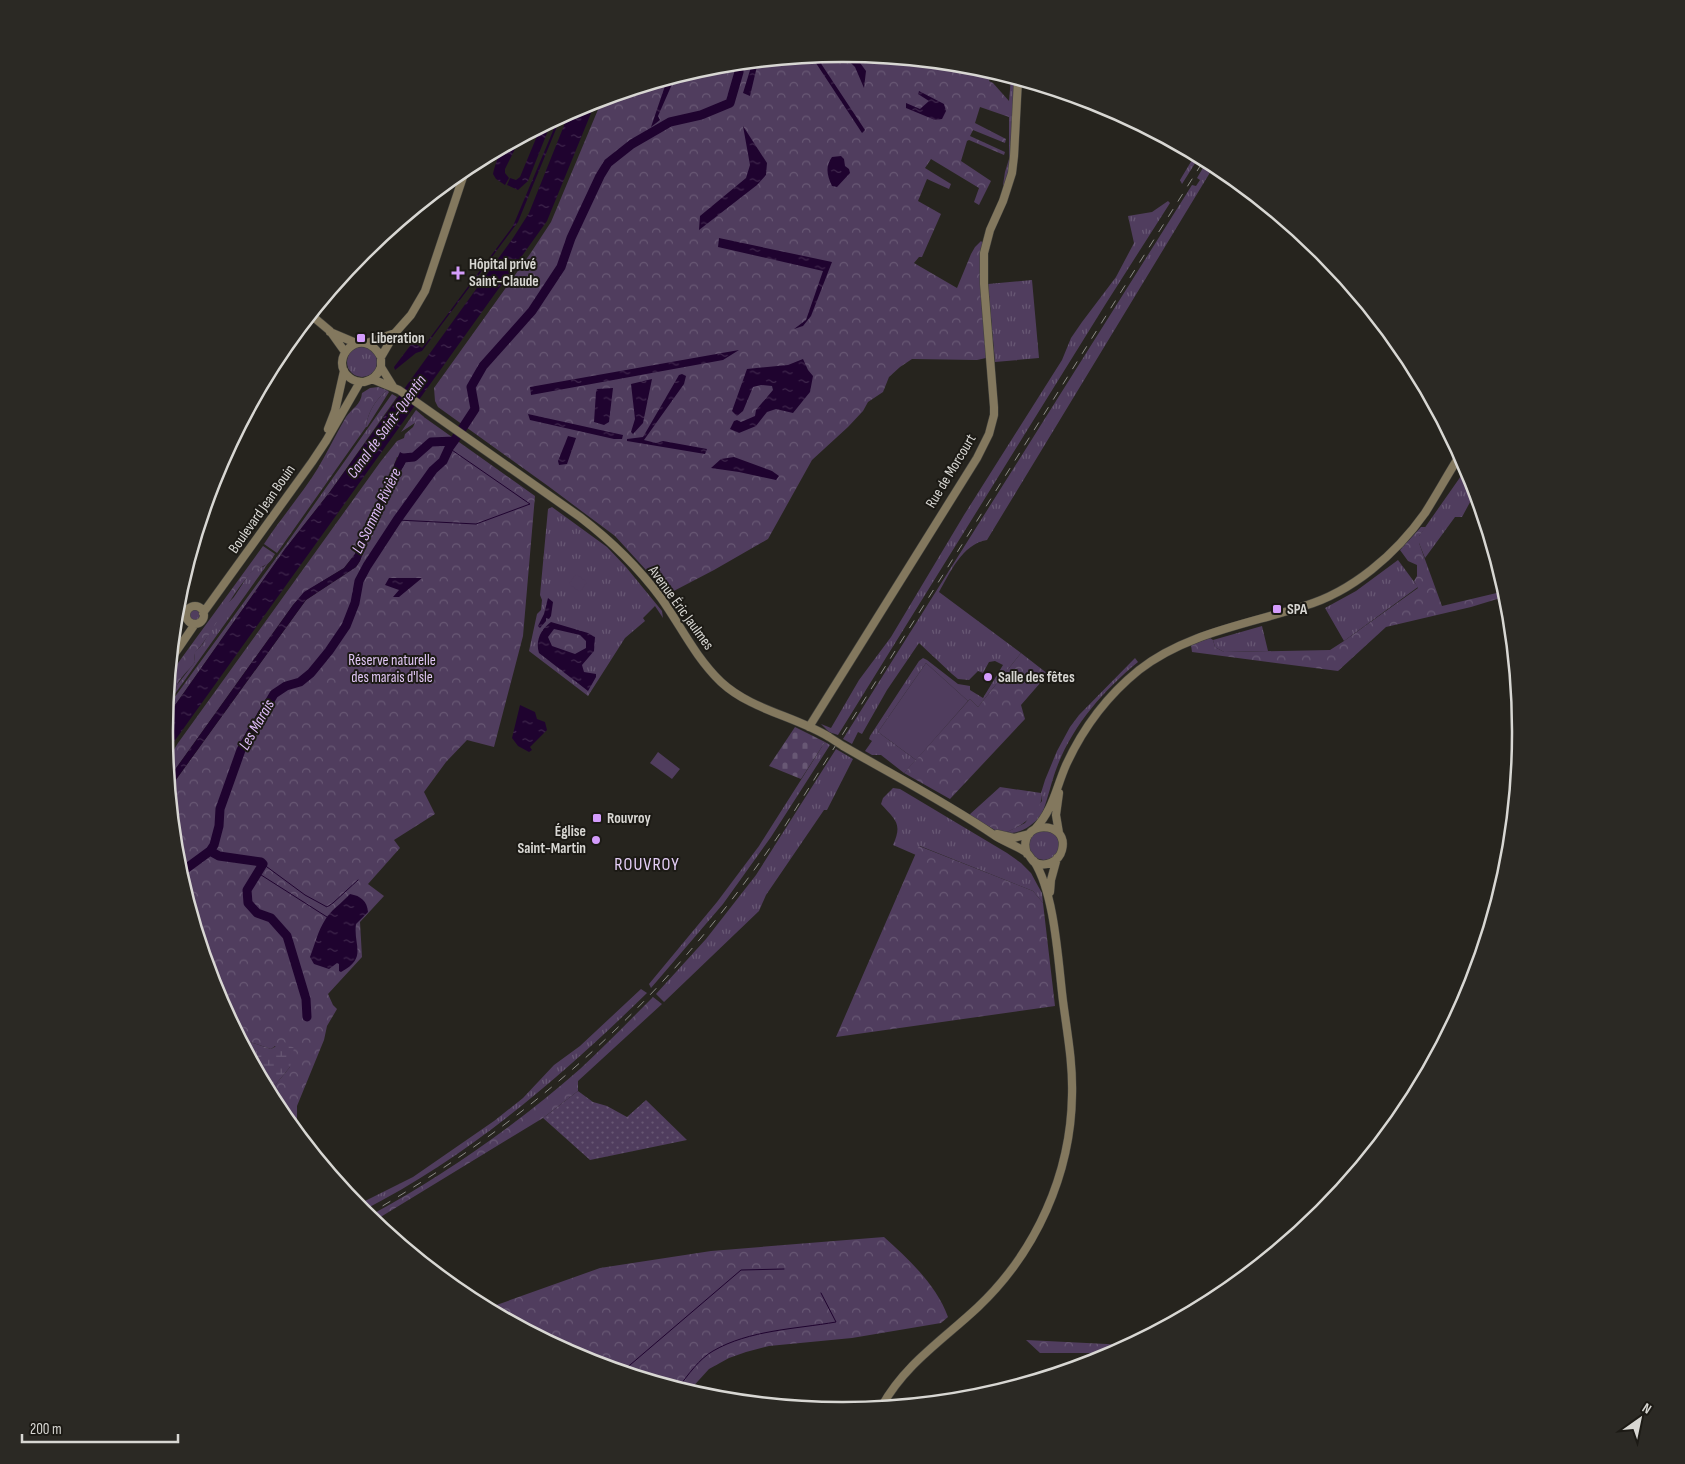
<svg xmlns="http://www.w3.org/2000/svg" width="1685" height="1464" viewBox="0 0 1685 1464" font-family="'Sofia Sans Condensed',sans-serif">
  <defs>
    <pattern id="grass-tufts" width="24" height="20" patternUnits="userSpaceOnUse" patternTransform="scale(1.25)"><rect width="24" height="20" fill="#503d5e"/><path d="M3 7l-1-3M5 7V3M7 7l1-3M15 17l-1-3M17 17v-4M19 17l1-3" fill="none" stroke="#685874"/></pattern>
    <pattern id="forest-crowns" width="20" height="18" patternUnits="userSpaceOnUse" patternTransform="scale(1.25)"><rect width="20" height="18" fill="#503d5e"/><path d="M2 6a3 3 0 1 1 6 0M12 15a3 3 0 1 1 6 0" fill="none" stroke="#685874"/></pattern>
    <pattern id="wetland-marsh" width="20" height="14" patternUnits="userSpaceOnUse" patternTransform="scale(1.25)"><rect width="20" height="14" fill="#503d5e"/><path d="M1 5h8M5 5V1M11 12h8M15 12V8" fill="none" stroke="#685874"/></pattern>
    <pattern id="cemetery-stones" width="16" height="16" patternUnits="userSpaceOnUse" patternTransform="scale(1.25)"><rect width="16" height="16" fill="#503d5e"/><path d="M2 7V4a2 2 0 0 1 4 0v3zM10 15v-3a2 2 0 0 1 4 0v3z" fill="#685874"/></pattern>
    <pattern id="garden-dots" width="8" height="8" patternUnits="userSpaceOnUse" patternTransform="scale(1.25)"><rect width="8" height="8" fill="#503d5e"/><path d="M2 2h.1M6 6h.1" fill="none" stroke="#685874" stroke-width="1.8" stroke-linecap="round"/></pattern>
    <pattern id="water-ripples" width="26" height="14" patternUnits="userSpaceOnUse" patternTransform="scale(1.25)"><rect width="26" height="14" fill="#1f032f"/><path d="M2 4q2-2 4 0t4 0M15 11q2-2 4 0t4 0" fill="none" stroke="#3f274c"/></pattern>
  </defs>
  <rect width="100%" height="100%" fill="#26241e"/>
  <path fill="url(#grass-tufts)" d="M1011 78 1016 79 1011 161 1006 186 1003 185 1005 172 1009 159V101Z
    M1195 155 1199 157 1182 184 1180 180Z
    M1207 161 1214 166 987 540C962 544 950 573 939 592L1021 653 978 707 970 699 968 701 926 663 878 732 916 760 904 773 881 755H872L865 751 872 741 869 739 870 736 919 661 923 658 927 660 958 684 970 686V690L983 698 1003 665 995 661 989 662 983 673 978 671 969 680 958 679 952 674 919 643 887 690 862 734 858 732 852 744 843 739 1192 185 1196 186 1200 180 1197 178Z
    M1168 201 1170 203 1105 305 838 735 829 732 821 724 831 728 859 680 891 637 964 515 1062 360 1071 338 1082 322 1116 277 1134 243 1128 216 1152 212Z
    M1032 280 1039 358 995 362 988 284Z
    M347 362a15 15 0 1 1 30 0a15 15 0 1 1-30 0Z
    M387 390 389 392 367 427H366C368 411 375 401 387 390Z
    M392 394 397 397 329 493 285 549 166 718V709L287 543Z
    M416 410 424 417 401 432Z
    M1461 476 1472 483 1475 493 1462 517H1455L1425 558 1419 543V536Z
    M552 507 607 547 626 567 662 611 663 618 655 606 643 618 645 621 625 638 588 696 529 651 537 614 541 610 542 600 540 595 548 509Z
    M1398 560 1418 587 1344 641 1325 608 1356 591Z
    M269 562 167 705 168 696 176 689 177 685 195 662 194 653 202 645 225 606 234 597 249 574 256 568 263 567Z
    M189.5 615a5.5 5.5 0 1 1 11 0a5.5 5.5 0 1 1-11 0Z
    M1262 626 1268 651 1224 652 1215 647 1213 640Z
    M1135 658 1138 662C1103 691 1073 725 1057 767 1052 779 1046 807 1041 815 1033 826 1018 835 1005 833L1025 823 1042 801 1041 793 1045 780 1057 751 1070 727 1079 715Z
    M825 742 830 745 771 837 723 904 651 988 649 984 717 902 759 846Z
    M836 749 853 759 827 810H824L766 895 759 911 664 1002 656 994 706 939 756 875Z
    M893 788 900 789 1007 853 1021 863 1031 873 1038 886 1042 893 1043 903 1033 891 920 846 916 855 893 845C903 823 895 820 881 804L883 798Z
    M1029 845a15 15 0 1 1 30 0a15 15 0 1 1-30 0Z
    M641 989 647 993C561 1077 470 1156 362 1211L357 1205 413 1177 494 1121 523 1098 554 1065 580 1046Z"/>
  <path fill="url(#forest-crowns)" d="M843 54 975 67 992 72 989 81 993 83 1009 101V117L980 107 975 123 1006 139 1005 143 973 130 970 136 1005 152 1004 155 969 140 967 141 961 161 991 181 979 205 974 202 979 188 931 159 925 168 951 184 949 189 927 179 918 201 941 214 922 257H919L914 263 957 288 971 254 975 247 981 241 984 244 980 261 986 358 977 360 912 359 900 367 889 377 883 392 868 402 863 411 848 427 812 460 768 539 714 570 668 594 615 536 548 486 438 407 435 401 434 388 530 254 551 222 602 100 710 67Z
    M378 387 387 390C375 401 368 411 366 427L277 553 264 544C281 518 302 494 318 468 328 451 336 434 346 417 352 408 361 405 362 393L370 388Z
    M421 415 535 496 523 636 494 747 467 740 446 762 424 792 435 814 394 840 400 848 368 884 384 896 360 922 362 957 328 994 333 1005 337 1009 327 1026 324 1040 297 1106V1132L278 1109 270 1094 276 1084 290 1067 275 1046 271 1049 241 1039 216 991 177 864 170 788 306 600 356 567 360 561 373 525 406 461 397 457 387 483 368 519 355 554 344 568 305 592 293 605 169 778 167 761 178 743 381 461 397 441 404 438 405 434 413 427 418 416Z
    M1421 527H1426L1419 536V543L1442 606 1505 591 1507 596 1471 607 1386 627 1338 671 1192 652 1191 645 1210 638 1213 640 1215 647 1224 652 1330 650 1344 641 1418 588 1414 581 1417 576V565L1408 561 1400 550Z
    M263 546 275 554C272 559 270 563 265 565 259 569 253 569 249 575 228 599 215 630 194 654L195 662C189 671 178 678 176 689L168 696 170 674Z
    M554 629 581 635 586 641V648L576 654 552 646 548 637Z
    M1021 653 1048 674 1021 705 1025 719 950 799 904 773 970 699 978 707Z
    M1000 787 1041 793C1045 812 1020 827 1005 833L995 830 969 815Z
    M919 846 1033 891 1043 903 1055 1006 836 1037Z
    M653 997 662 1004 578 1081V1091L543 1118 374 1221 369 1216C442 1177 518 1124 580 1069 605 1046 629 1021 653 997Z
    M884 1237C909 1259 937 1286 948 1317L941 1323 852 1338 769 1346 746 1352 729 1358 709 1369 689 1391 583 1359 488 1308 600 1268 711 1251Z
    M1026 1340 1127 1345 1112 1353H1040Z"/>
  <path fill="url(#wetland-marsh)" d="M241 1039 271 1049 284 1042 294 1048 290 1067 276 1084 270 1094Z"/>
  <path fill="url(#cemetery-stones)" d="M795 727 825 742 801 779 769 766Z"/>
  <path fill="url(#garden-dots)" d="M578 1091 593 1102 607 1106 627 1117 646 1100 687 1140 590 1160 543 1118Z"/>
  <path fill="#503d5e" d="M576 574 587 582 580 592 569 584Z
    M926 663 968 701 916 760 878 732Z
    M658 752 680 769 672 779 650 763Z"/>
  <path fill="url(#water-ripples)" fill-rule="evenodd" d="M816 56 865 130 862 133 812 57Z
    M855 56 866 71 864 88 855 67 850 62 851 57Z
    M758 62 750 96 743 93 751 67 750 63Z
    M684 75 673 82 658 116 660 120 651 127 667 80Z
    M919 91 944 104 946 111 942 119 935 120 906 108V103L920 109 929 101 918 94Z
    M596 101 547 221 166 753 164 732 166 718 285 549 329 493 513 238 529 213 569 113 583 105Z
    M561 117 518 222 422 351 416 353 395 370 394 367 413 342 422 348 427 342 513 226 558 119Z
    M551 123 528 181 518 190 507 185 510 178 516 180 520 177 537 136 535 131Z
    M743 126 767 163 766 175 757 185 699 230 700 216 746 178 750 165Z
    M520 139 505 169V173L509 178 505 185 496 179 493 174C498 153 502 149 520 139Z
    M841 156 844 159 845 166 849 169 850 173 837 187 832 186C827 175 825 167 832 157Z
    M719 238 832 262 811 316 803 326 794 329 806 320 823 271 718 247Z
    M739 350 723 360 531 395 530 387Z
    M803 359 808 370 813 376 810 392 793 413 776 409 767 412 756 426 739 433 730 429 734 421 737 420 741 422 755 416 756 410 773 390 772 386 761 385 753 387 743 411 737 416 732 411 747 369 788 365Z
    M682 374 686 376 684 384 644 440 656 443 663 441 707 449 705 454 627 441V439L643 437 679 375Z
    M652 379 643 423 633 434 631 432 635 419 631 384Z
    M613 388 609 422 604 425 594 422 596 392 597 389Z
    M528 414 623 435 622 439H614L530 420Z
    M568 436 576 438 567 464 559 465 558 461Z
    M400 452 405 455 406 461 373 525 360 561 356 567 306 600 170 788 169 778 293 605 304 592 344 568 355 554 368 519 387 483Z
    M734 457 772 471 779 476 776 480 739 472 711 468 721 459Z
    M389 578H422L399 597H393L399 590 385 585Z
    M548 598 553 602 551 616 549 619 546 618V621L540 628 538 626 544 614Z
    M551 622 588 633 595 637 594 651 582 665 584 672 596 674V677L588 691 539 653C535 641 541 629 551 622ZM554 629 580 635 586 641V648L575 654 552 646 548 637Z
    M520 705 535 712 537 719 545 722 547 730 530 747 532 750 529 752 518 746 512 738Z
    M350 894C361 896 367 901 368 912L356 924C353 946 368 957 341 972L339 971V964L337 963 329 969 314 964 310 957C315 944 318 931 325 920 329 912 343 902 350 894Z"/>
  <g fill="none" stroke-linecap="round" stroke-linejoin="round">
    <path stroke="#1f032f" stroke-width="1" d="M397 520 476 524 530 504 449 448
      M263 864 305 895 327 907 333 903 358 880
      M258 873 327 917
      M623 1371 741 1270 784 1269
      M678 1388C688 1375 699 1359 713 1351 749 1330 796 1329 836 1322L821 1293"/>
    <path stroke="#1f032f" stroke-width="9" d="M399 465 403 458 414 457 431 442 454 441 475 409 471 387 483 366 532 311 561 267 571 238 600 176 608 163 632 144 670 122 701 115 730 103 739 72V64
      M210 851 219 856 261 862 263 864 247 890 248 903 257 913 271 918 287 936 306 999 307 1017
      M180 873 210 851 214 845 219 826 220 809 241 750 274 694 286 686 300 682 311 673 329 651 346 626 355 603 359 581 367 566 397 520 433 470 443 461 449 448 454 441"/>
    <g stroke="#43423d" stroke-width="9">
      <path id="secondary" d="M311 315 330 331 345 352
        M330 332 356 343
        M367 343 395 333
        M381 357 395 333 411 315 425 291 466 168
        M381 367C378 375 373 380 364 382 359 382 354 381 350 378 326 360 362 322 381 357V367L394 388
        M372 379 399 390 580 517C610 540 638 567 661 598 681 626 695 657 721 682 751 710 795 716 829 737
        M328 429 335 411 344 371
        M186 615a9 9 0 1 1 18 0a9 9 0 1 1-18 0Z
        M203 613 312 462 326 441 360 382
        M171 659 195 624
        M809 727 977 458 989 434 994 415V407L984 284V253L990 230 1003 201 1012 173 1014 156 1018 80
        M843 746C893 775 945 802 994 835 1002 841 1020 847 1027 853 1030 856 1031 859 1034 862 1045 868 1059 862 1062 850 1070 819 1015 819 1027 854
        M1059 793 1056 815 1059 833
        M1035 829C1053 810 1056 788 1066 765 1083 728 1108 695 1139 670 1186 633 1249 624 1304 606 1352 592 1396 554 1425 513 1437 494 1448 474 1460 455
        M997 834 1014 838 1029 834
        M1050 892 1051 880 1057 858
        M882 1406C905 1364 944 1339 978 1307 1036 1252 1071 1174 1072 1095 1073 1063 1067 1032 1063 1001 1058 961 1055 894 1034 861"/>
    </g>
    <use href="#secondary" stroke="#83785e" stroke-width="8"/>
    <path stroke="#8c8b86" stroke-width="1" stroke-dasharray="9 9" stroke-linecap="butt" d="M367 1215C539 1116 671 994 783 829L1204 160"/>
    <g stroke="#43423d" stroke-width="9" stroke-linecap="butt">
      <path id="secondary-bridge" d="M829 737 843 746"/>
    </g>
    <use href="#secondary-bridge" stroke="#83785e" stroke-width="8"/>
  </g>
  <g fill="#d49cfc" stroke="#1c1a15" stroke-width="2">
    <path d="M455.5 265.5h5v5h5v5h-5v5h-5v-5h-5v-5h5z"/>
    <rect x="356" y="333" width="10" height="10" rx="2.5"/>
    <rect x="1272" y="604" width="10" height="10" rx="2.5"/>
    <circle cx="988" cy="677" r="5"/>
    <rect x="592" y="813" width="10" height="10" rx="2.5"/>
    <circle cx="596" cy="840" r="5"/>
  </g>
  <g text-anchor="middle" dominant-baseline="central" stroke-width="4" stroke-linejoin="round" paint-order="stroke">
    <g font-size="15" font-weight="bold" fill="#d8d7d3" stroke="#1c1a15" text-anchor="start">
      <text x="469" y="264">Hôpital privé<tspan x="469" dy="17">Saint-Claude</tspan></text>
      <text x="371" y="338">Liberation</text>
      <text x="1287" y="609">SPA</text>
      <text x="998" y="677">Salle des fêtes</text>
      <text x="607" y="818">Rouvroy</text>
      <text x="586" y="831" text-anchor="end">Église<tspan x="586" dy="17">Saint-Martin</tspan></text>
    </g>
    <g font-size="15" fill="#d8d7d3" stroke="#1c1a15">
      <text transform="translate(951 471) rotate(-59)">Rue de Morcourt</text>
      <text transform="translate(262 509) rotate(-55)">Boulevard Jean Bouin</text>
      <text transform="translate(681 608) rotate(54)">Avenue Éric Jaulmes</text>
    </g>
    <g font-size="15" fill="#e0c6f4" stroke="#1c1a15">
      <text x="392" y="660">Réserve naturelle<tspan x="392" dy="17">des marais d'Isle</tspan></text>
    </g>
    <g font-size="16" font-style="italic" fill="#debbf8" stroke="#1c1a15">
      <text transform="translate(387 427) rotate(-54)">Canal de Saint-Quentin</text>
      <text transform="translate(377 511) rotate(-64)">La Somme Rivière</text>
      <text transform="translate(257 725) rotate(-60)">Les Marais</text>
    </g>
    <g font-size="18" letter-spacing="1" fill="#e5cff7" stroke="#1c1a15">
      <text x="647" y="864">ROUVROY</text>
    </g>
  </g>
  <path d="M0 0H1685V1464H0ZM842 62H843A669 669 0 0 1 1512 731V733A669 669 0 0 1 843 1402H842A669 669 0 0 1 173 733V731A669 669 0 0 1 842 62Z" fill="#2b2924" fill-rule="evenodd"/>
  <path fill="none" stroke="#d8d7d3" stroke-width="2.5" d="M842 62H843A669 669 0 0 1 1512 731V733A669 669 0 0 1 843 1402H842A669 669 0 0 1 173 733V731A669 669 0 0 1 842 62Z"/>
  <g transform="translate(1640 1419) rotate(33)" stroke="#1c1a15" stroke-width="4" paint-order="stroke">
  <path d="M0-4L9 19L0 12L-9 19Z" fill="#d8d7d3"/>
  <text y="-8" font-size="14" font-weight="bold" text-anchor="middle" fill="#d8d7d3">N</text>
  </g>
  <path d="M22 1434v8h156v-8" fill="none" stroke="#d8d7d3" stroke-width="2.5"/>
  <text x="30" y="1434" font-size="15" fill="#d8d7d3" stroke="#1c1a15" stroke-width="4" paint-order="stroke">200 m</text>
</svg>
